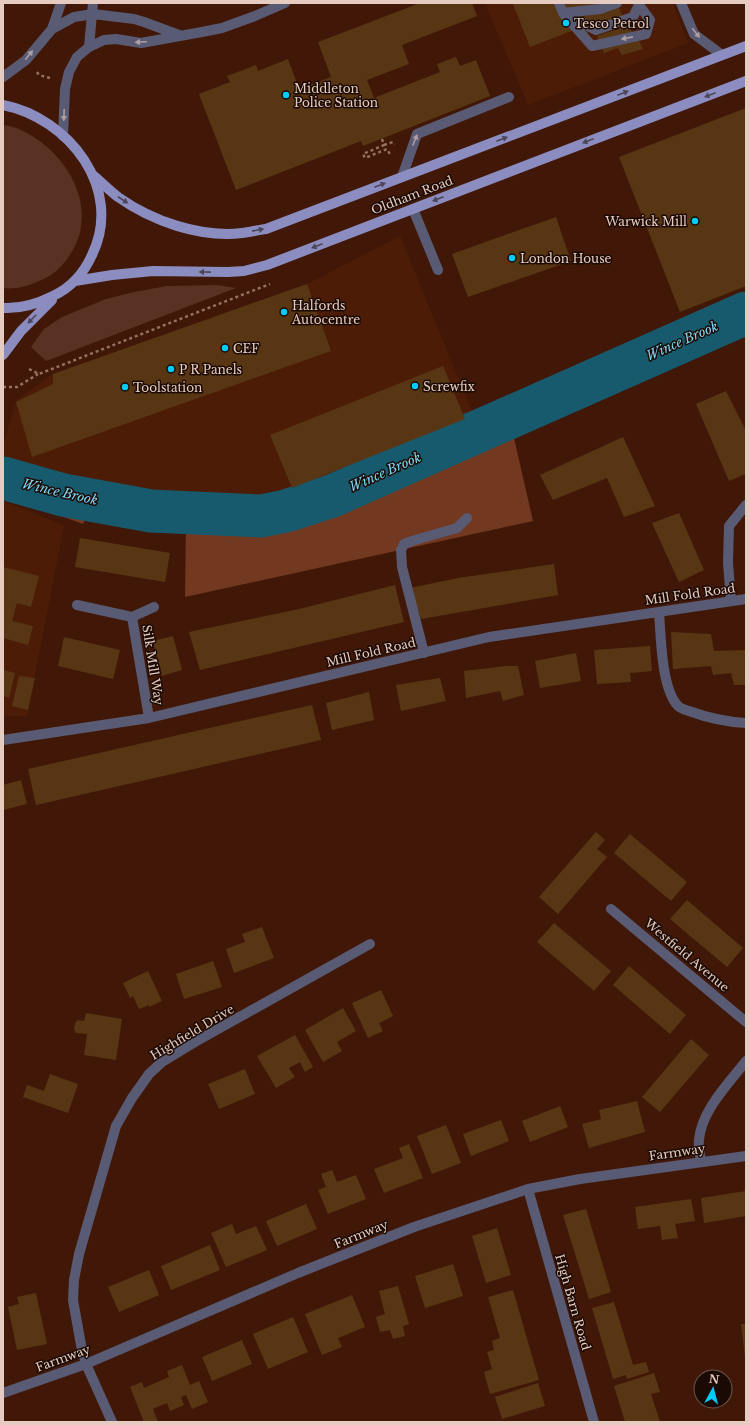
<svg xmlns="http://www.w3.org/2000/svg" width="749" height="1425" viewBox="0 0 749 1425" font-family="'Libre Baskerville',serif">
  <rect width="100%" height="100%" fill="#411807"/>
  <path fill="#4c1c07" d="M485 3H673L688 43 528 105Z
    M400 236 474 416 284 498 200 506 121 499 3 471V444L16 402 18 399 53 374 307 284Z
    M3 501 64 525 27 716H3Z"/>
  <path fill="#593223" d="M3 125C9 126 15 127 21 130 63 149 97 201 75 246 68 260 58 272 44 279 31 285 17 290 3 288Z
    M217 285 236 288 46 361 31 347 44 329 62 317 106 299 134 292 167 286Z"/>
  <path fill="#723820" d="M746 303V330L511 425 533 521 185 597 186 522 90 507 83 524 3 495V474L62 489 147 506 248 509 299 500 340 486 483 422V412Z"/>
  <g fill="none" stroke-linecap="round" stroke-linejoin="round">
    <path stroke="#175a6e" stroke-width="43" d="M3 478 63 495 151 511 261 516 286 511 332 496 746 313"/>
  </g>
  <path fill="#583614" d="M420 3H472L477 16 402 45 409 64 367 80 374 98 440 72 437 64 456 57 460 66 476 60 490 96 363 146 361 141 236 190 199 94 230 82 227 76 256 65 258 71 288 59 299 89 331 77 318 42Z
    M517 3H617L623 18 581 35 579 28 530 47 513 4Z
    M627 26 637 36 643 49 622 55 618 48 604 53 597 36Z
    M746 108V286L680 312 619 157Z
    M556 217 571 261 468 297 452 254Z
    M307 284 331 351 32 457 16 402 53 384V374Z
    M443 366 465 419 292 488 270 435Z
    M726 391 746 431V474L729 481 696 404Z
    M623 437 655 506 624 517 607 478 553 500 540 475Z
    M679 513 704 570 679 582 652 523Z
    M80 538 170 553 165 582 75 567Z
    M554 564 558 595 421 619 410 588 458 578Z
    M3 567 39 576 31 607 17 603 12 621 33 626 28 645 3 638Z
    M395 585 404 622 200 670 189 632 299 609Z
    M671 632 711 634 714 651 746 650V685H734L731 673 713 675 711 666 673 669Z
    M173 636 182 670 162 676 153 641Z
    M64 637 120 650 113 679 58 666Z
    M650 646 652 671 630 673 631 682 597 684 594 650Z
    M576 653 581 681 540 688 535 661Z
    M506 666H518L524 695 503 701 500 691 466 698 464 671Z
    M3 670 15 673 9 698 3 696Z
    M19 676 35 678 28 710 12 706Z
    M440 678 446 701 401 711 396 685Z
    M369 692 374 720 332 730 326 703Z
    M312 705 321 740 36 805 28 769Z
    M21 780 27 804 3 810V785Z
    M596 832 605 840 597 849 607 857 558 914 539 897Z
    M630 834 687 882 671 901 614 853Z
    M687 900 743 948 727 967 670 919Z
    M554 923 611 971 594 991 537 942Z
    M262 927 274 958 234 973 226 949 245 942 242 934Z
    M213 961 222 987 184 999 176 974Z
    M629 966 686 1015 670 1034 613 985Z
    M148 971 162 1001 149 1007V1005L139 1009 133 996 130 998 123 983Z
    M381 990 393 1016 379 1023 383 1031 368 1038 352 1003Z
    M343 1008 356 1031 337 1042 342 1051 323 1062 305 1030Z
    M86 1013 122 1019 116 1060 84 1055 87 1034 76 1033 74 1029 75 1023 78 1020 84 1021Z
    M295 1035 313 1067 305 1072 300 1062 289 1068 295 1077 276 1088 257 1056Z
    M691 1039 709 1055 660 1112 642 1097Z
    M245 1069 255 1094 219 1109 208 1084Z
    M50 1074 78 1084 68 1113 23 1097 27 1085 44 1091Z
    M637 1101 645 1132 589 1148 582 1124 601 1119 599 1110Z
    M560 1106 568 1127 530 1142 522 1121Z
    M501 1120 509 1141 471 1156 463 1134Z
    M446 1125 461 1163 432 1174 417 1136Z
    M409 1144 423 1178 384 1193 374 1169 403 1158 399 1148Z
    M332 1170 337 1182 356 1175 366 1199 328 1214 318 1190 326 1187 321 1174Z
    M746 1191V1216L704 1223 701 1198Z
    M691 1199 695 1221 675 1224 678 1238 662 1240 660 1226 638 1229 635 1207Z
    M306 1204 317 1229 277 1246 266 1221Z
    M586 1209 611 1292 589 1299 563 1215Z
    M232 1224 236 1234 256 1226 267 1250 226 1267 211 1233Z
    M497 1228 511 1275 486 1283 472 1236Z
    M210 1245 220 1270 171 1290 161 1266Z
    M453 1264 463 1296 425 1308 415 1276Z
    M149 1270 159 1295 119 1312 108 1287Z
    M398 1286 409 1324 403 1326 405 1336 393 1339 390 1330 380 1332 376 1317 385 1314 379 1291Z
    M513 1290 539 1380 490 1394 484 1372 492 1369 487 1352 494 1350 492 1341 500 1338 488 1297Z
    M36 1293 47 1344 17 1350 8 1307 19 1304 17 1297Z
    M352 1295 365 1327 338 1338 342 1347 322 1355 305 1314Z
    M614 1302 633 1365 646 1362 649 1372 627 1379 626 1375 613 1379 592 1308Z
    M293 1317 308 1352 268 1369 253 1334Z
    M741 1324H746V1357H745Z
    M242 1340 252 1364 212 1381 202 1357Z
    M182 1365 190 1385 199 1381 208 1402 192 1409 186 1395 181 1397 184 1405 170 1411 167 1403 153 1409 158 1422H144L130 1387 142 1382 144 1388 169 1377 167 1371Z
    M654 1373 660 1392 651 1394 660 1422H625L614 1386Z
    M538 1383 545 1406 502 1419 495 1397Z"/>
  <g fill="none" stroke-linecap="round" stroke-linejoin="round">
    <path stroke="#937163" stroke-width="2.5" stroke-dasharray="3 3" stroke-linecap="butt" d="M37 72 39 75 50 78
      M382 139 384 145 363 154 365 158 387 149 391 156
      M384 145 393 142 395 144
      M29 369 39 374 270 284
      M3 387H17L38 374"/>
    <path stroke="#595a73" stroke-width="10" d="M559 3 563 13 596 30 633 17 639 5 638 3
      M681 3 694 34 722 55
      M563 13 592 46 646 34 650 20 639 5
      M563 13 600 9 617 3
      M52 29 61 3
      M89 47 93 3
      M3 77 26 60 52 29 74 17 93 14 134 19 144 22 179 35
      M63 136 65 89 69 72 77 57 89 47 104 40 116 39 141 43 202 32 222 28 255 16 285 3
      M402 177 417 134 509 97
      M413 209 438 270
      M659 612C661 636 661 688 678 706 681 709 686 710 689 711 708 718 726 722 746 723
      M424 653 402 567 401 550 404 544 415 540 457 528 467 518"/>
    <path stroke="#595a73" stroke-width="10" d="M731 601 728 563 729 526 746 505
      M77 605 132 617 154 607
      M132 617 149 718
      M3 740 149 718 489 637 746 599
      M611 909 746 1022
      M701 1161C700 1155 698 1147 699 1140 701 1111 729 1083 746 1061
      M528 1189 594 1422
      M3 1393 86 1364 298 1273 414 1227 528 1189 580 1179 746 1156
      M112 1422 86 1364 81 1345 73 1300 74 1280 79 1254 116 1126 132 1098 149 1074 162 1062 195 1042 370 944"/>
    <path stroke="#8b8dc1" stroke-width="10" d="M3 105C69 118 124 189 92 255 84 273 70 288 53 296 37 304 21 309 3 308
      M93 175C101 182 109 190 118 197 152 221 200 238 242 233 250 232 258 230 266 229L746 46
      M75 281 112 275 153 271 228 272 244 271 267 265 746 81
      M3 355 21 331 52 300"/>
  </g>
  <defs><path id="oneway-solid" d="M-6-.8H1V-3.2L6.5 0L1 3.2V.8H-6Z"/></defs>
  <g fill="#ae9ea1">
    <use href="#oneway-solid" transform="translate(696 33) rotate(51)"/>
    <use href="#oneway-solid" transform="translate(627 38) rotate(169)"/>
    <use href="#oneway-solid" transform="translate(141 42) rotate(178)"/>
    <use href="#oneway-solid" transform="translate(29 55) rotate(-51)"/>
    <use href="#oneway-solid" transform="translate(64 115) rotate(92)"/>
    <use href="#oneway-solid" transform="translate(415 140) rotate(-68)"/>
  </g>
  <g fill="#4d4559">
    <use href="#oneway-solid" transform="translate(623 93) rotate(-21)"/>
    <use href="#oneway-solid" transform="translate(710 95) rotate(159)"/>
    <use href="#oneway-solid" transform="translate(502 139) rotate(-21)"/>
    <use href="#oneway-solid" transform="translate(588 141) rotate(159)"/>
    <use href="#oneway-solid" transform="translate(380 185) rotate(-21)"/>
    <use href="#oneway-solid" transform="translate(438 199) rotate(159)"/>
    <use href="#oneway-solid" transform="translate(123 200) rotate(33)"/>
    <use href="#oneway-solid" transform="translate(258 230) rotate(-11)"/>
    <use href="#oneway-solid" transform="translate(317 246) rotate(159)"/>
    <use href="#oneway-solid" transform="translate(205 272) rotate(-179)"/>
    <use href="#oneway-solid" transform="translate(32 319) rotate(134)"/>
  </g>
  <g fill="#03cbf9" stroke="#1b0a04" stroke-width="1.5">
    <circle cx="566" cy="23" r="4"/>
    <circle cx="286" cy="95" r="4"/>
    <circle cx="695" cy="221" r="4"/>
    <circle cx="512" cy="258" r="4"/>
    <circle cx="284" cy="312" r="4"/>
    <circle cx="225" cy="348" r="4"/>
    <circle cx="171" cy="369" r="4"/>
    <circle cx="415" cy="386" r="4"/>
    <circle cx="125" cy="387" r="4"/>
  </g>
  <g text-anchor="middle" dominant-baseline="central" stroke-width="3" stroke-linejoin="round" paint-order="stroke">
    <g font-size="12" fill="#e6cbc0" stroke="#1b0a04" text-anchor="start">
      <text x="574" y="23">Tesco Petrol</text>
      <text x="294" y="88">Middleton<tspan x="294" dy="14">Police Station</tspan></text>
      <text x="687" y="221" text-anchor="end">Warwick Mill</text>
      <text x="520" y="258">London House</text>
      <text x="292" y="305">Halfords<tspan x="292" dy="14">Autocentre</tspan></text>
      <text x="233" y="348">CEF</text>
      <text x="179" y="369">P R Panels</text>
      <text x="423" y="386">Screwfix</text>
      <text x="133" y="387">Toolstation</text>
    </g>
    <g font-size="12" fill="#e6cbc0" stroke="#1b0a04">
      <text transform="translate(412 195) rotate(-21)">Oldham Road</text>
      <text transform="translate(690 594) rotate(-8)">Mill Fold Road</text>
      <text transform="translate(371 652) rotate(-13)">Mill Fold Road</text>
      <text transform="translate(153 665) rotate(81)">Silk Mill Way</text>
      <text transform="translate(687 955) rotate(40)">Westfield Avenue</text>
      <text transform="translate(192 1032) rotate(-31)">Highfield Drive</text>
      <text transform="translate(677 1152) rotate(-8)">Farmway</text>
      <text transform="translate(361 1234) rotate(-22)">Farmway</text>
      <text transform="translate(573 1302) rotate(74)">High Barn Road</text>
      <text transform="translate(63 1358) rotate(-20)">Farmway</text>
    </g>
    <g font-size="13" font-style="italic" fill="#7dd7f5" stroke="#1b0a04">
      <text transform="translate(682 341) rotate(-24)">Wince Brook</text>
      <text transform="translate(385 472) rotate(-24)">Wince Brook</text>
      <text transform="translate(60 492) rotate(13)">Wince Brook</text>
    </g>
  </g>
  <rect width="749" height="1425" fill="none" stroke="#e6cbc0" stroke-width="8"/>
  <g transform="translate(713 1389) rotate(7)"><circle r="19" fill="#1b0a04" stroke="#6c574f"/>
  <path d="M0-3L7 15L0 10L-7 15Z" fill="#03cbf9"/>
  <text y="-6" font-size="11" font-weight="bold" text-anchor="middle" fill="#e6cbc0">N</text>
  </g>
</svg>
